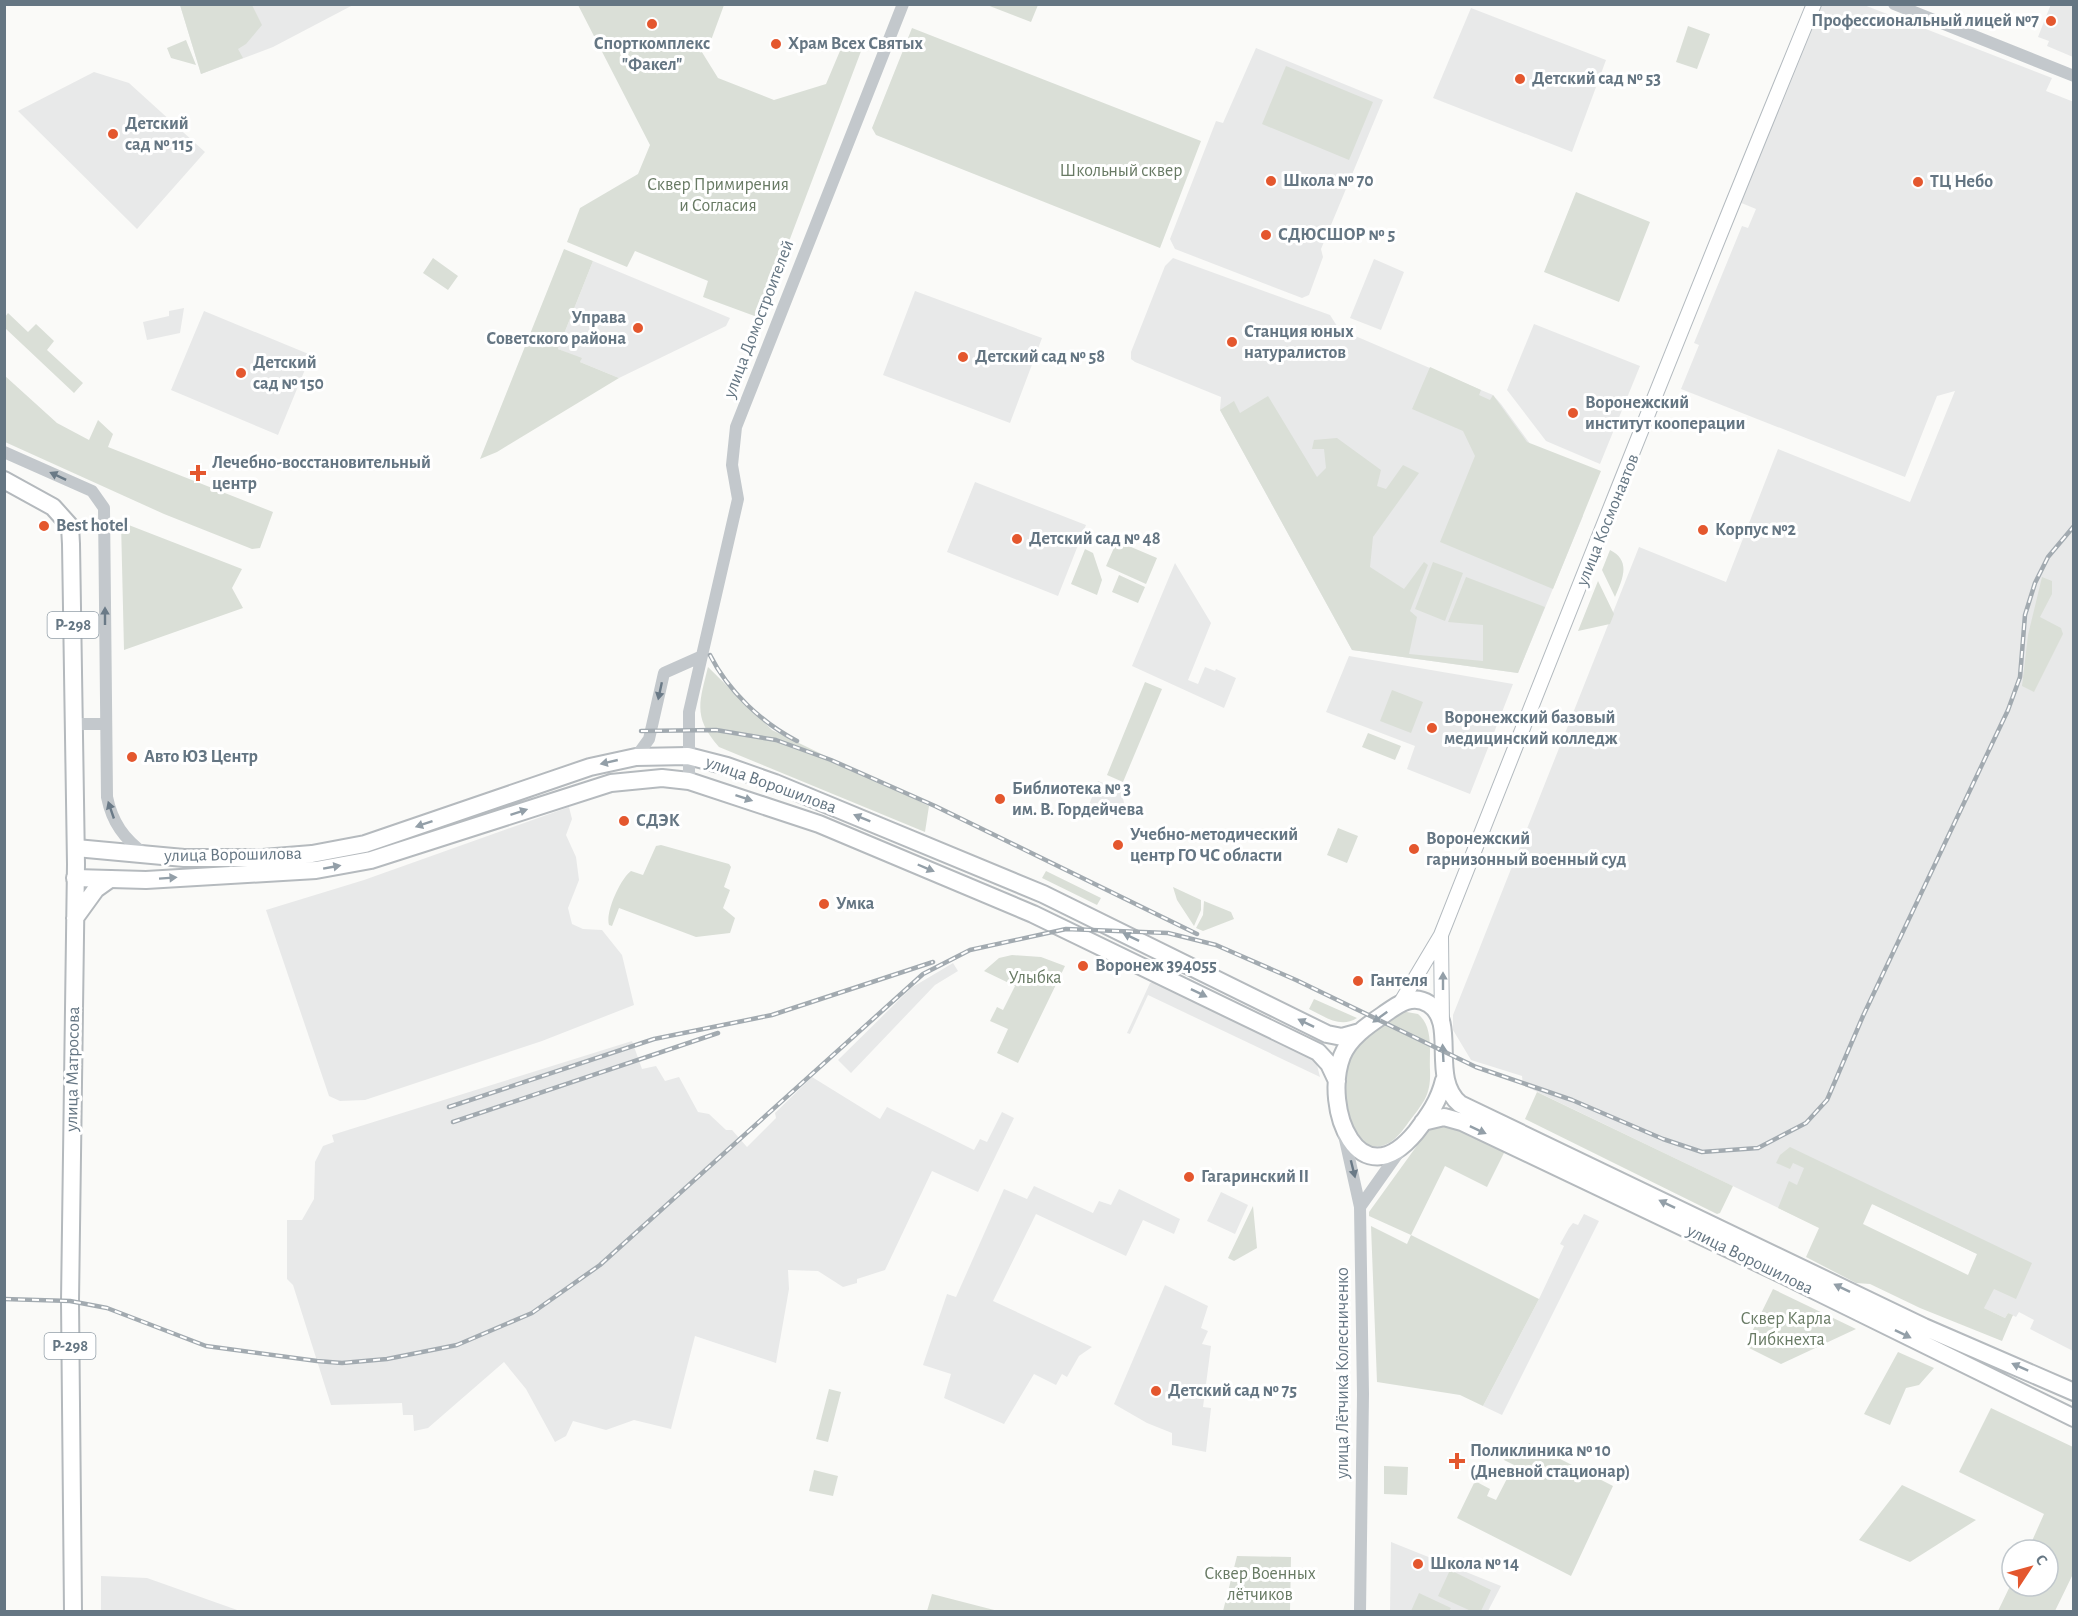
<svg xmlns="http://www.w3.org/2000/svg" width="2078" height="1616" viewBox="0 0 2078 1616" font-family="'Alegreya Sans',sans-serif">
  <rect width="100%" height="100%" fill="#fafaf8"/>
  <path fill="#e8e9e9" d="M2051 4 2073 5V57L2047 46 2049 41 2038 37Z
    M180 5H353L273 47 201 74Z
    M1818 5H1864L2052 78 2046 91 2074 102 2073 1351 2030 1329 2034 1320 2019 1312 2016 1317 2008 1313 2005 1318 1984 1308 1977 1254 1873 1204 1820 1228 1523 1085 1522 1076 1471 1060 1453 1030V1015L1639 547 1726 582 1778 449 1910 502 1955 391 1937 396 1905 477 1681 389 1699 345 1694 343 1742 226 1748 228 1756 209 1739 202Z
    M1471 8 1606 60 1572 152 1433 98Z
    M1256 48 1383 100 1321 249 1323 257 1309 295 1302 298 1175 249 1170 239 1216 121 1223 123Z
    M94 72 129 83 205 152 137 229 18 111Z
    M1173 258 1330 315 1337 326 1346 332 1481 390 1493 395 1501 404 1583 516 1518 673 1352 650 1220 410 1221 397 1135 362 1131 359V352L1165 266Z
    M1374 259 1404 272 1381 330 1350 318Z
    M593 261 730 318 726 326 619 378 580 362 581 359 558 349Z
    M915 291 1042 338 1010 423 883 375Z
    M184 308 180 333 147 340 143 322 169 316V311Z
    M204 311 311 355 278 435 171 390Z
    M1534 324 1640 366 1600 464 1546 441 1507 390Z
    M975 482 1086 525 1058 596 947 552Z
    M1175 563 1211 623 1188 680 1198 684 1205 667 1215 671 1216 669 1236 678 1224 708 1132 666Z
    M1349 656 1513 684 1470 794 1407 769 1415 746 1326 712Z
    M1098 781 1121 790 1125 807 1119 818 1089 805Z
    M569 807 572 819 566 835 576 857 579 880 568 908 572 924 583 929 602 930 622 955 634 1005 542 1041 365 1100 340 1101 329 1096 266 910 364 880Z
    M953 963 958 971 935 985 851 1073 838 1060 911 988Z
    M1156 981 1315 1057 1320 1077 1148 995 1130 1034 1127 1033 1150 983Z
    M632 1041 642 1069 656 1066 665 1081 679 1077 698 1112 709 1114 726 1130H732L747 1147 776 1118 775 1113 812 1077 880 1119 887 1107 974 1150 980 1139 987 1142 1002 1112 1014 1118 978 1192 932 1171 885 1270 857 1279V1283L843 1287 818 1271 788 1270 789 1289 776 1363 695 1336 671 1429 634 1420 606 1430 573 1421 566 1436 555 1442 526 1389 504 1362 428 1428 414 1431 413 1415H403L402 1403 331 1405 293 1285 287 1279V1220H302L314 1199 315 1162 323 1146 334 1142 332 1135Z
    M1034 1186 1093 1213 1099 1201 1111 1205 1119 1189 1180 1219 1174 1234 1143 1220 1126 1256 1036 1214 993 1301 1092 1347 1079 1356 1067 1377 1062 1374 1056 1385 1034 1374 1004 1424 944 1398 951 1374 923 1365 947 1294 956 1297 1004 1189 1027 1199Z
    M1221 1192 1248 1205 1235 1234 1207 1221Z
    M1584 1214 1599 1221 1502 1415 1483 1406 1539 1299 1564 1246 1560 1244 1569 1228 1573 1223 1578 1225Z
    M1165 1285 1208 1306 1201 1328 1208 1331 1202 1344 1211 1346 1203 1407 1211 1408 1206 1452 1172 1445V1433L1147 1423 1114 1404Z
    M1391 1542 1501 1586 1488 1611 1390 1612Z
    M101 1576 147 1578 240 1611H101Z"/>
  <path fill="#dadfd7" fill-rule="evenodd" d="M180 5H252L262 25 246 44 238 49 243 58 201 74Z
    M578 5H724L710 43 700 49 718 78 774 100 826 84 845 39 863 46 760 318 703 297 708 281 635 251 627 267 567 242 580 208 638 174 650 145Z
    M987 5H1038L1031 22Z
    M1688 26 1710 34 1697 69 1676 62Z
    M912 28 1201 141 1160 248 876 135 872 128Z
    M186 40 196 65 171 58 167 48Z
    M1286 66 1373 102 1349 160 1262 124Z
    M1576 192 1650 222 1619 302 1544 272Z
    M564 249 593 261 558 349 582 358 580 362 619 378 497 452 480 459Z
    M433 258 458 276 448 290 423 273Z
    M8 313 28 332 36 324 54 341 47 350 83 383 74 393 5 328V317Z
    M1430 367 1481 390 1479 395 1490 400 1493 395 1527 442 1601 471 1553 589 1440 542 1475 456 1463 431 1412 409Z
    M4 375 57 423 89 440 98 420 113 434 108 447 273 512 260 548 252 549 164 514 5 442Z
    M1268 396 1317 477 1326 468 1324 449H1312L1314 440 1337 438 1381 470 1377 486 1386 489 1403 465 1419 473 1373 537 1370 567 1404 589 1424 562 1428 565 1410 611 1417 617 1409 654 1483 661V625L1448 622 1466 577 1545 607 1518 673 1352 650 1220 410 1234 401 1240 413Z
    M121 522 242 569 232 588 243 608 124 650Z
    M1117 541 1157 558 1146 584 1106 566Z
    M1085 549 1093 553 1102 580 1097 595 1071 584Z
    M1610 550C1632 561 1622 580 1615 597L1602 570Z
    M1433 562 1463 573 1445 621 1415 609Z
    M1119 575 1145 587 1138 603 1112 592Z
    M2042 577 2052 581V594L2040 617 2061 628 2063 634 2034 692 2022 686 2028 635Z
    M1598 581 1614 614 1610 624 1578 631Z
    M708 667 772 730 929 806 925 832 719 747C693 717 699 703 708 667Z
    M1145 682 1162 689 1123 782 1107 775Z
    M1392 690 1423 702 1411 733 1380 721Z
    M1368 733 1401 746 1395 760 1362 747Z
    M1338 828 1358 836 1347 863 1327 855Z
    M661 845 729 864 731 867 724 887 730 890 723 908 735 918 730 933 696 937 619 908 612 926 609 925C605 912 621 878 631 871L643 875 656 846Z
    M1046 871 1101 898 1097 905 1042 878Z
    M1173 887 1201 900V910L1194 926 1177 900Z
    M1204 901 1231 912 1234 919 1203 931 1196 928 1203 915Z
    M1012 955 1041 957 1065 966 1018 1063 997 1053 1008 1029 990 1021 997 1007 1003 1010 1015 986 984 971 999 958Z
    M1314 999 1357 1018C1340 1029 1324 1016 1309 1009Z
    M1401 1011 1418 1014C1434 1027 1429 1052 1430 1070 1431 1093 1425 1101 1411 1119 1405 1127 1398 1138 1389 1143 1344 1166 1335 1072 1354 1048 1365 1034 1386 1022 1401 1011Z
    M1537 1092 1733 1186 1720 1213 1717 1214 1525 1119Z
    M1449 1123 1505 1151 1487 1187 1445 1166 1411 1235 1539 1299 1483 1406 1460 1395 1377 1382 1371 1226 1407 1244 1411 1235 1369 1216V1212L1429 1129Z
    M1790 1147 2032 1263 2016 1299 1994 1289 1984 1308 2005 1318 2008 1313 2013 1315 2002 1341 1920 1308 1870 1284 1856 1283 1806 1257 1819 1228 1778 1208 1789 1181 1797 1185 1804 1168 1793 1163 1790 1169 1776 1163 1780 1155ZM1872 1204 1977 1254 1968 1275 1863 1224Z
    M1253 1206 1257 1248 1234 1261 1228 1258Z
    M1773 1289 1856 1329 1781 1364 1745 1346Z
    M1898 1352 1934 1368 1919 1385 1906 1388 1890 1425 1864 1414Z
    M829 1389 841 1392 828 1442 816 1439Z
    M1991 1408 2073 1447V1574L2055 1611H1998L2012 1582V1586H2048V1550H2028L2044 1514 1959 1472Z
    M1529 1443 1613 1486 1571 1576 1457 1518 1475 1481 1490 1489 1487 1496 1496 1500 1514 1465 1504 1460 1511 1445 1525 1451Z
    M1384 1466 1408 1467 1407 1495 1384 1494Z
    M814 1470 838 1476 833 1496 809 1491Z
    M1902 1485 1976 1520 1910 1562 1859 1540Z
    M1237 1556 1291 1557 1290 1611H1223Z
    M1450 1570 1491 1590 1481 1611H1471L1438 1596Z
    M1419 1593 1451 1608 1449 1611H1411Z
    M932 1594 998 1611H927Z"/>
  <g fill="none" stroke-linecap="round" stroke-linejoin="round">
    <g stroke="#b3babf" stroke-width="16">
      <path id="secondary" d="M1441 936 1442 1024
        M1401 1002 1441 935C1564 624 1687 313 1814 4"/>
    </g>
    <g stroke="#b5babe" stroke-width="20">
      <path id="primary" d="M76 848 184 858H263L312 854 365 844 590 767 636 757 688 756 727 766 775 783 1043 894 1327 1034 1342 1037 1360 1032
        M75 878 146 880 316 870 371 860 611 783 662 778 689 781 819 824 1033 914 1318 1052 1329 1064 1337 1081
        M1444 1080C1439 1101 1429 1115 1416 1132 1359 1201 1322 1108 1342 1056 1349 1038 1368 1025 1383 1015 1397 1005 1412 993 1429 1004 1458 1023 1429 1078 1460 1104L1924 1327 2074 1392
        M1423 1122 1444 1117 1462 1122 1775 1271 2074 1418"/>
    </g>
    <g stroke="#b4b9bd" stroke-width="20">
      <path id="trunk" d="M4 480 53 507 70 526 71 544 76 864 70 1301 73 1612
        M75 918 96 889 110 879"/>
    </g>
    <path stroke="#c3c8cc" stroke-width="12" d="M1894 4 2074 76
      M4 452 92 491 104 508 107 797C112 822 124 839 145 854
      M74 724H105
      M636 757 649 739 664 673 700 657
      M689 781V712L738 499 732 465 736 427 903 4
      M1344 1135 1360 1207 1363 1394 1360 1612
      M1360 1207 1401 1149"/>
    <use href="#secondary" stroke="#fff" stroke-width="14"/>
    <use href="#primary" stroke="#fff" stroke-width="16"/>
    <use href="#trunk" stroke="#fff" stroke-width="16"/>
    <g stroke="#a2aab0" stroke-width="4.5">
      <path id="rail" d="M710 655C728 691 762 723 797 741
        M641 731 716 730 776 740 831 760 935 806 1197 934
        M449 1107 654 1039 772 1015 933 962
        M453 1122 718 1033
        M4 1299 70 1301 107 1308 206 1346 317 1361 342 1363 387 1359 457 1345 532 1313 600 1265 923 974 970 950 1066 929 1168 933 1216 945 1296 980 1476 1067 1572 1100 1663 1139 1702 1152 1758 1148 1806 1123 1827 1100 1863 1016 2008 710 2020 677 2025 615 2035 583 2048 557 2074 526"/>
    </g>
    <use href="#rail" stroke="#fff" stroke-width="2" stroke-dasharray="7" stroke-linecap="butt"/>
  </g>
  <defs><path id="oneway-solid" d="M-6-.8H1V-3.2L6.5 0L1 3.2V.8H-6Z" transform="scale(1.5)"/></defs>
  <g fill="#6a7a87">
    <use href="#oneway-solid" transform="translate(58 476) rotate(-155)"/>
    <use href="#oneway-solid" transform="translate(105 616) rotate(-90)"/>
    <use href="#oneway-solid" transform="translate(660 691) rotate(102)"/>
    <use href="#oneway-solid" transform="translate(111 810) rotate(-109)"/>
    <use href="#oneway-solid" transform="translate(1353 1169) rotate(76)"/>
  </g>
  <g fill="#939fa8">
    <use href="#oneway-solid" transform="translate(609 762) rotate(167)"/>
    <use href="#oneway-solid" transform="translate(744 798) rotate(18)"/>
    <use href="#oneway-solid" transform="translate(519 812) rotate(-18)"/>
    <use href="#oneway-solid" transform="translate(862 818) rotate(-158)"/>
    <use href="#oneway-solid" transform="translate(424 824) rotate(161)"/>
    <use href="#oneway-solid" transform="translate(332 867) rotate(-10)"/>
    <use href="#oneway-solid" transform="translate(926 868) rotate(23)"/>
    <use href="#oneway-solid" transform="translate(168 878) rotate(-4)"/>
    <use href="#oneway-solid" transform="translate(1131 937) rotate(-154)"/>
    <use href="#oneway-solid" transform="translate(1443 981) rotate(-90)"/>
    <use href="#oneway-solid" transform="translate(1199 993) rotate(26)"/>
    <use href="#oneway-solid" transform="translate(1380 1017) rotate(144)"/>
    <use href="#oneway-solid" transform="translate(1306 1023) rotate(-154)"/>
    <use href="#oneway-solid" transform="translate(1443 1053) rotate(-93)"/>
    <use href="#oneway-solid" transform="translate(1478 1130) rotate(25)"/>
    <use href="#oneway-solid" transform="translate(1667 1204) rotate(-154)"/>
    <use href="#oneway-solid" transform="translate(1842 1288) rotate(-154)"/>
    <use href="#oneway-solid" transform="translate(1903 1334) rotate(26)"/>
    <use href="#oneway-solid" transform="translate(2020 1367) rotate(-156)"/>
  </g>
  <g fill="#e4572e" stroke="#fff" stroke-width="2">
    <circle cx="2051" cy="21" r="6"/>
    <circle cx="652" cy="24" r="6"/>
    <circle cx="776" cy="44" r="6"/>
    <circle cx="1520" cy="79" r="6"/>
    <circle cx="113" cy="134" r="6"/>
    <circle cx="1271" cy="181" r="6"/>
    <circle cx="1918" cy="182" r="6"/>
    <circle cx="1266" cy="235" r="6"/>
    <circle cx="638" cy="328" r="6"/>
    <circle cx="1232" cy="342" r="6"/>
    <circle cx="963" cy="357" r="6"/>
    <circle cx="241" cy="373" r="6"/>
    <circle cx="1573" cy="413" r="6"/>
    <path d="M195 464h6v6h6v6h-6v6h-6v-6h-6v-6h6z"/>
    <circle cx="44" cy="526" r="6"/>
    <circle cx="1703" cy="530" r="6"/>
    <circle cx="1017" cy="539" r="6"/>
    <circle cx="1432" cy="728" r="6"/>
    <circle cx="132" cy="757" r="6"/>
    <circle cx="1000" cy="799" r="6"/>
    <circle cx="624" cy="821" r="6"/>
    <circle cx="1118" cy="845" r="6"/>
    <circle cx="1414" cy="849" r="6"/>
    <circle cx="824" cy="904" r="6"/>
    <circle cx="1083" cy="966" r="6"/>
    <circle cx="1358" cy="981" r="6"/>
    <circle cx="1189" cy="1177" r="6"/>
    <circle cx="1156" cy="1391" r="6"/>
    <path d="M1454 1452h6v6h6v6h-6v6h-6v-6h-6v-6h6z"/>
    <circle cx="1418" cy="1564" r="6"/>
  </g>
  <g text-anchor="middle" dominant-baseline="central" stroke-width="6" stroke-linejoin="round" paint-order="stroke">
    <g fill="#fff" stroke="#939fa8" stroke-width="1.5">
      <rect x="47.5" y="612" width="51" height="26" rx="4.5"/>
      <rect x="44.5" y="1333" width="51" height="26" rx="4.5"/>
    </g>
    <g font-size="16" font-weight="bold" fill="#657683">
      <text x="73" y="625">Р-298</text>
      <text x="70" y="1346">Р-298</text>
    </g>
    <g font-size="18" font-weight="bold" fill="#657683" stroke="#fff" text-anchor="start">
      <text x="2039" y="21" text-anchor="end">Профессиональный лицей №7</text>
      <text x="652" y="44" text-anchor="middle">Спорткомплекс<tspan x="652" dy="21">"Факел"</tspan></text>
      <text x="788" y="44">Храм Всех Святых</text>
      <text x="1532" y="79">Детский сад № 53</text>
      <text x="125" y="124">Детский<tspan x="125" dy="21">сад № 115</tspan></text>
      <text x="1283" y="181">Школа № 70</text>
      <text x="1930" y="182">ТЦ Небо</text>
      <text x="1278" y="235">СДЮСШОР № 5</text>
      <text x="626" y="318" text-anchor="end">Управа<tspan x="626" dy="21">Советского района</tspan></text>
      <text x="1244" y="332">Станция юных<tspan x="1244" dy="21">натуралистов</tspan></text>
      <text x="975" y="357">Детский сад № 58</text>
      <text x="253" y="363">Детский<tspan x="253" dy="21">сад № 150</tspan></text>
      <text x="1585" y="403">Воронежский<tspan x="1585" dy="21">институт кооперации</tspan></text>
      <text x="212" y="463">Лечебно-восстановительный<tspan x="212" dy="21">центр</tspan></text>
      <text x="56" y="526">Best hotel</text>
      <text x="1715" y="530">Корпус №2</text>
      <text x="1029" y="539">Детский сад № 48</text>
      <text x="1444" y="718">Воронежский базовый<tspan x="1444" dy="21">медицинский колледж</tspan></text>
      <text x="144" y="757">Авто ЮЗ Центр</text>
      <text x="1012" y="789">Библиотека № 3<tspan x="1012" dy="21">им. В. Гордейчева</tspan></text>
      <text x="636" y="821">СДЭК</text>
      <text x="1130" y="835">Учебно-методический<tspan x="1130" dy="21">центр ГО ЧС области</tspan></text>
      <text x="1426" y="839">Воронежский<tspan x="1426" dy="21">гарнизонный военный суд</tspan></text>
      <text x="836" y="904">Умка</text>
      <text x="1095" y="966">Воронеж 394055</text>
      <text x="1370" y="981">Гантеля</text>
      <text x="1201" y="1177">Гагаринский II</text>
      <text x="1168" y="1391">Детский сад № 75</text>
      <text x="1470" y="1451">Поликлиника № 10<tspan x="1470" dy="21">(Дневной стационар)</tspan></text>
      <text x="1430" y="1564">Школа № 14</text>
    </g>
    <g font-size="18" fill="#687a64" stroke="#fff">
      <text x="1121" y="171">Школьный сквер</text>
      <text x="718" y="185">Сквер Примирения<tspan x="718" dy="21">и Согласия</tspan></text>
      <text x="1035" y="978">Улыбка</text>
      <text x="1786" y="1319">Сквер Карла<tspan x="1786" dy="21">Либкнехта</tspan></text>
      <text x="1260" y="1574">Сквер Военных<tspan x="1260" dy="21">лётчиков</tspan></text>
    </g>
    <g font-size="18" fill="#657683" stroke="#fff">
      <text transform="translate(759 319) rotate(-69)">улица Домостроителей</text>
      <text transform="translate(1608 520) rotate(-68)">улица Космонавтов</text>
      <text transform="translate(771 785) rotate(20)">улица Ворошилова</text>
      <text transform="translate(233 855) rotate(-1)">улица Ворошилова</text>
      <text transform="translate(73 1069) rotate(-89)">улица Матросова</text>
      <text transform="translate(1750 1260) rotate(26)">улица Ворошилова</text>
      <text transform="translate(1343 1373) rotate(-90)">улица Лётчика Колесниченко</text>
    </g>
  </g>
  <rect width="2078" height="1616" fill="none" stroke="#657683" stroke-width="12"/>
  <g transform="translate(2030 1568) rotate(54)"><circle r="28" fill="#ffffff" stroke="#c1c8cd" stroke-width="1.5"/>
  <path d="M0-4.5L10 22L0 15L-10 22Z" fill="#e4572e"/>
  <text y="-9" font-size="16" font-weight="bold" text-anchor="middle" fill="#657683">С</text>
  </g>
</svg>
